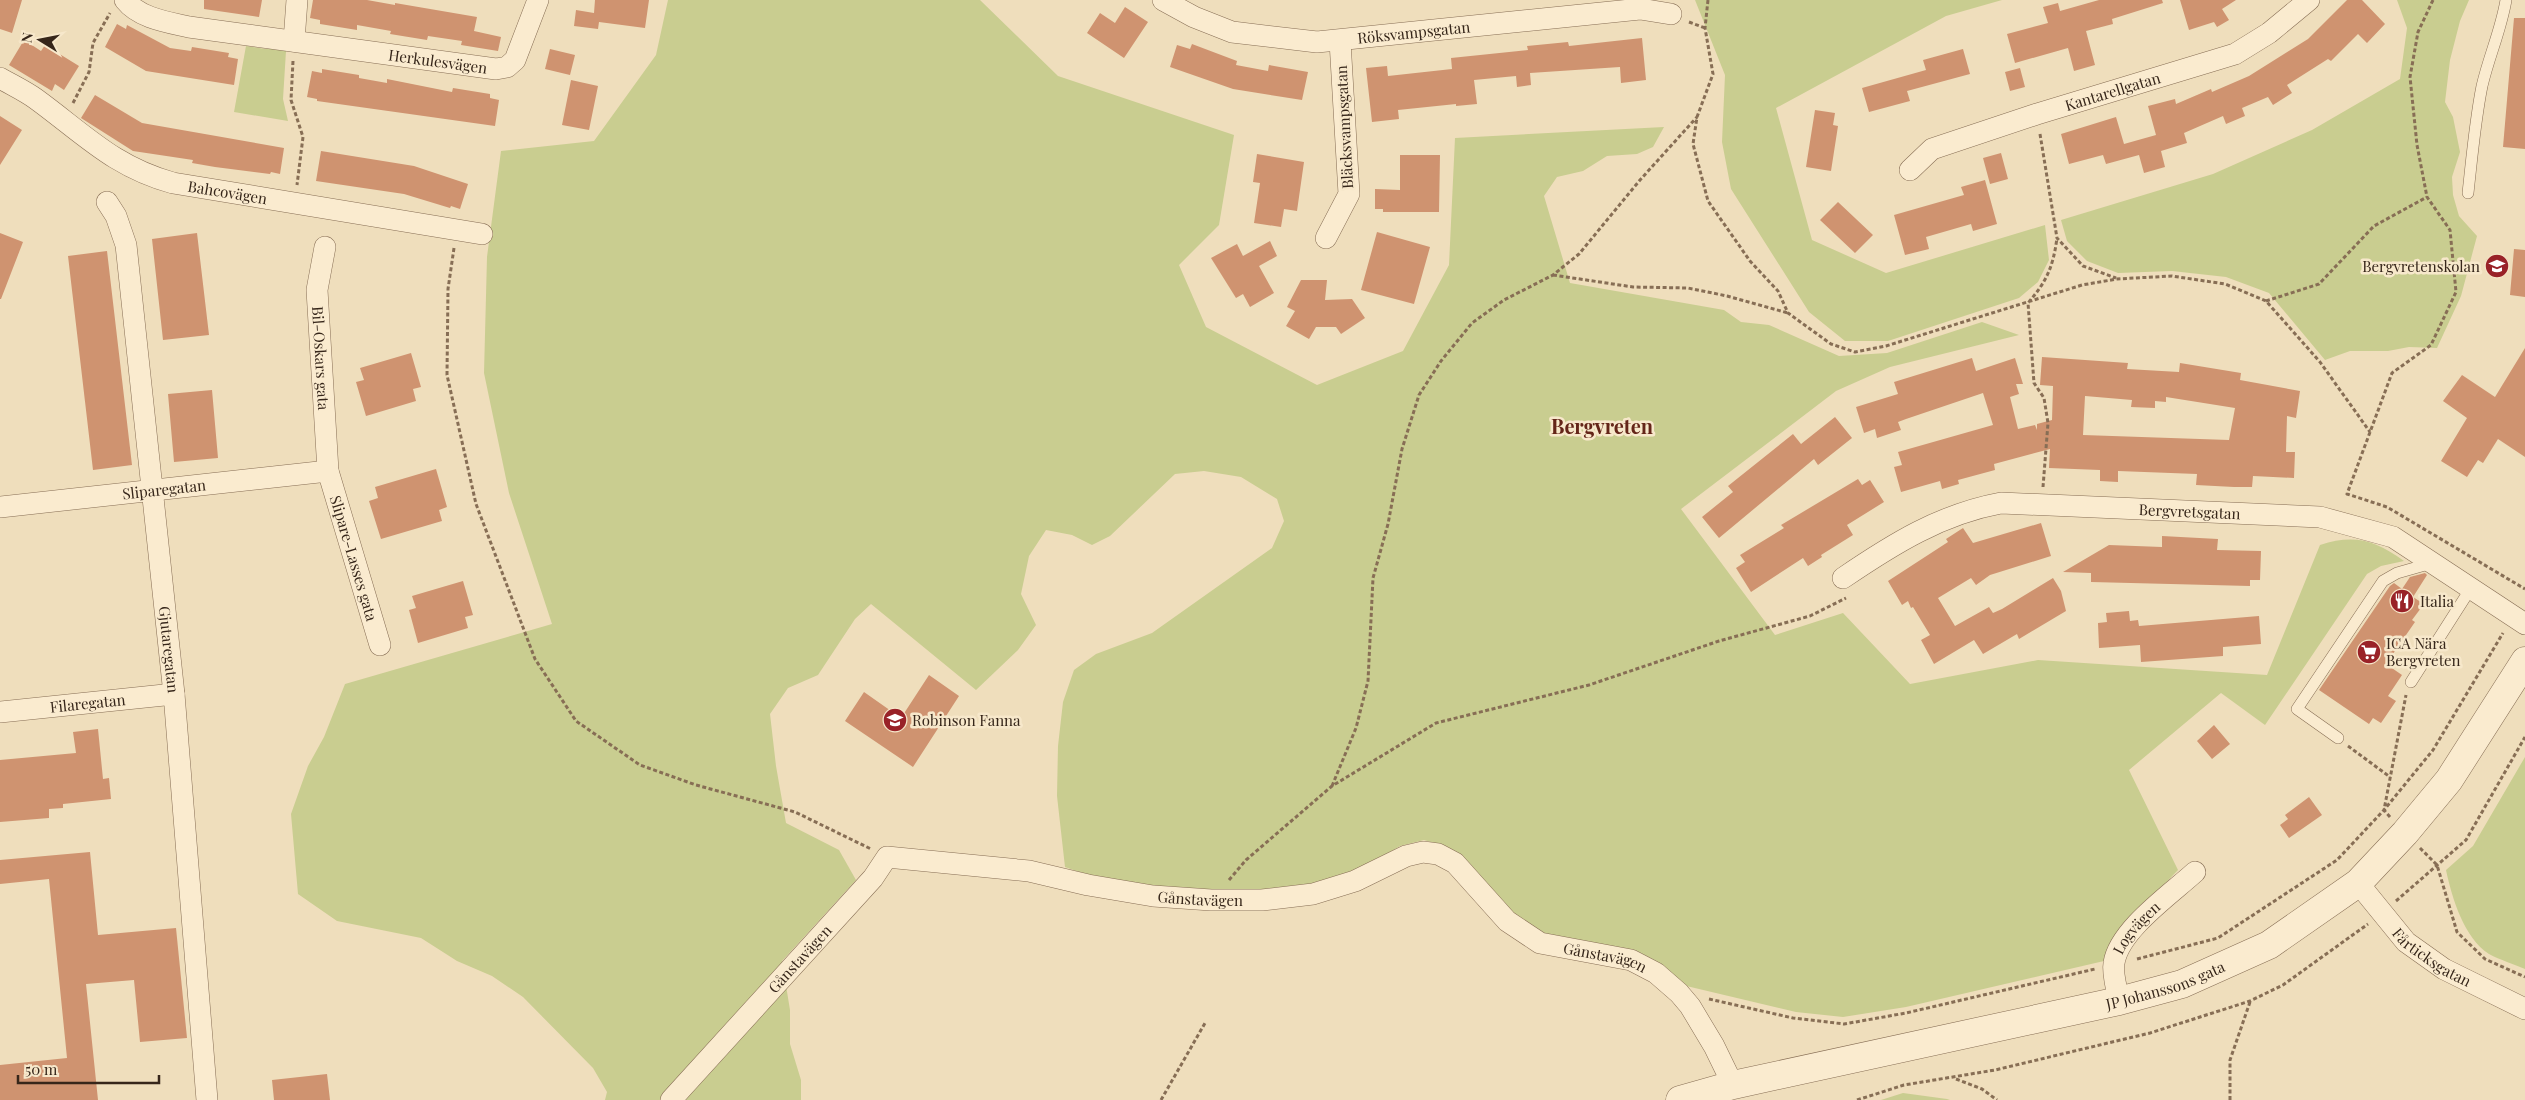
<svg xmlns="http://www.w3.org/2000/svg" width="2525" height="1100" viewBox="0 0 2525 1100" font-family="'Playfair Display',serif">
  <rect width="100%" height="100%" fill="#efdebc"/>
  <path fill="#c9cd90" d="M668 0H980L1058 76 1234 135 1219 225 1179 265 1206 327 1317 385 1403 351 1449 265 1455 138 1664 127 1653 147 1637 154 1607 156 1583 171 1557 177 1544 196 1570 283 1724 310 1741 322 1769 325 1839 356 1887 353 1982 322 2019 335 1890 367 1836 391 1681 509 1775 635 1843 613 1910 684 2038 660 2267 675 2320 545C2354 534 2375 540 2404 561L2381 566 2367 574 2265 725 2221 693 2129 770 2178 870 2130 920 2104 961 1906 1007 1843 1017 1796 1012 1678 984 1543 937 1514 916 1441 845 1424 840 1400 846 1354 874 1313 886 1262 894 1155 887 1090 876 1065 867 1057 796 1058 746 1063 702 1074 670 1096 654 1152 633 1272 548 1284 521 1277 499 1241 477 1204 471 1175 474 1110 536 1092 545 1072 535 1046 530 1029 556 1021 594 1036 625 1018 650 976 690 871 604 855 619 818 675 788 688 770 714 776 766 786 823 839 850 856 880 782 961 790 1010V1044L801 1080V1100H605L607 1092 593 1068 523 997 492 976 457 961 421 938 337 921 298 894 291 814 308 766 324 737 345 684 552 624 509 493 484 373 487 257 501 151 594 141 656 55Z
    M1695 0H2002L1946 16 1776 108 1812 240 1886 273 2045 225 2049 260 2038 282 2019 298 1888 341H1845L1809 312 1731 189 1722 142 1725 75Z
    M2397 0H2469L2460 21 2450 60 2445 102 2453 117 2460 152 2452 177 2453 195 2459 216 2477 236 2461 296 2437 348 2409 347 2388 351H2350L2325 360 2269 293 2226 277 2172 271 2118 273 2087 261 2067 241 2061 220 2213 174 2312 130 2400 79 2407 28Z
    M246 46 266 49 271 46 283 47 286 51 283 99 288 121 234 112Z
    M2525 757V969C2514 964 2500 960 2489 954 2464 938 2452 898 2446 870L2473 846Z
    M1903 1093 1947 1099 1950 1100H1881Z"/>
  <path fill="#cf9370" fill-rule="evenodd" d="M0 0H22L12 33 0 29Z
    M204 0H262L259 17 204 9Z
    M313 0H367L395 5V3L477 17 474 31 501 37 498 51 461 45 462 41 428 36 427 40 390 34 391 31 357 25V30L320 24V20L310 18Z
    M595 0H649L645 28 599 22 598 29 574 26 576 10 594 13Z
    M2099 0H2162L2163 3 2112 19 2113 24 2086 31 2095 65 2074 71 2068 48 2015 63 2007 34 2048 23 2043 7 2058 3 2060 11Z
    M2180 0H2236L2222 9 2229 20 2217 27 2214 22 2189 30Z
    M2347 0H2362L2385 24 2367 43 2358 34 2331 61 2328 59 2287 85 2292 93 2273 105 2268 97 2242 108 2245 116 2226 124 2223 116 2184 133 2187 143 2161 151 2165 167 2144 173 2139 155 2106 164 2103 155 2069 164 2061 134 2116 117 2124 144 2156 135 2148 106 2175 99 2176 104 2211 89 2212 92 2249 76 2308 39Z
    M1125 7 1148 22 1124 58 1087 33 1100 13 1115 23Z
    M2514 18H2525V149L2503 147Z
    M117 24 126 29 127 25 170 48 191 51 192 47 229 53 228 57 238 59 234 85 146 71 105 47Z
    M1642 38 1646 80 1621 83 1620 67 1530 73 1531 85 1517 87 1516 76 1474 80 1477 104 1456 106V104L1398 110 1399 119 1372 122 1366 68 1387 66 1388 76 1452 69 1451 58 1528 50 1527 46 1568 42 1569 46Z
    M24 40 41 51 45 45 79 66 64 90 55 84 52 91 9 65Z
    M1192 44 1237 61 1236 65 1268 71 1269 65 1308 72 1302 100 1233 89 1170 67 1177 45 1190 49Z
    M550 49 575 55 570 75 545 69Z
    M1963 49 1970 74 1907 91 1910 101 1869 112 1862 88 1926 70 1923 60Z
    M2020 68 2025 87 2010 91 2005 72Z
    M322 69 359 75V78L387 83V79L452 92 453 88 490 94V98L499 100 495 126 317 101V99L307 97 312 71 322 73Z
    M571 80 598 86 589 130 562 125Z
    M95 95 142 123 284 148 280 174 271 172 270 174 215 167 192 163 193 160 133 151 81 118Z
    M1815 110 1835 113 1833 125 1838 126 1831 171 1806 167Z
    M0 116 22 130 0 165Z
    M321 151 414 166 468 184 460 209 451 206 450 208 404 194 316 181Z
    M2001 153 2008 179 1990 184 1983 158Z
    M1257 154 1304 162 1297 211 1284 209 1281 227 1254 223 1260 183 1253 182Z
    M1400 155H1440L1439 212H1383V209H1375V189L1400 190Z
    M1985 180 1997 224 1973 231 1971 224 1926 237 1929 249 1905 255 1894 215 1964 195 1961 187Z
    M1838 202 1873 235 1855 253 1820 220Z
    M1377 232 1430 247 1414 304 1361 290Z
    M0 233 23 242 1 299H0Z
    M197 233 209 335 163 340 152 239Z
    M1270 241 1277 256 1259 266 1274 293 1250 307 1243 294 1236 298 1211 258 1237 244 1243 256Z
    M2514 249 2525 250V297L2510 295Z
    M107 251 132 465 93 470 68 256Z
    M1301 280H1327L1325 300 1352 299 1365 318 1341 334 1336 327H1316L1309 339 1286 326 1295 311 1287 307Z
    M2525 348V457L2498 439 2483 463 2478 460 2467 477 2441 461 2467 418 2443 401 2462 375 2495 397Z
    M411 353 421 387 413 389 416 401 366 416 356 382 364 380 360 368Z
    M2042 357 2128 363 2127 369 2179 372 2180 363 2241 373 2240 380 2300 391 2296 418 2287 416 2286 452H2295L2294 478 2253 476 2252 487H2234L2196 485 2197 474 2118 471V482L2100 481V470L2049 468 2050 449 1994 464 1995 470 1958 480 1959 484 1942 489 1940 481 1901 492 1894 467 1902 465 1898 452 1993 425 1983 393 1906 419 1898 422 1901 430 1877 438 1875 429 1864 433 1856 407 1898 394 1894 382 1972 358 1976 371 2015 358 2023 384H2016L2019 394 2010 397 2018 429 2035 425 2037 430V424L2052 420 2053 386 2040 385ZM2085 396 2132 400 2131 407 2155 408V401L2166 402V397L2235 408 2229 440 2083 435Z
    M212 390 218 458 174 462 168 394Z
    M1835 417 1852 438 1818 465 1814 459 1719 538 1702 517 1733 492 1728 486 1793 434 1801 444Z
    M436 469 447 507 439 510 442 521 381 539 369 501 378 498 375 487Z
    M1858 479 1862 485 1870 480 1884 502 1847 525 1853 535 1821 555 1822 557 1808 566 1803 558 1751 592 1736 568 1745 562 1740 555 1784 528 1781 525Z
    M2041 523 2051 556 1990 575 1976 585 1971 578 1938 598 1955 626 1989 607 1993 613 2002 609 2053 578 2061 591 2066 611 2019 639 2017 634 1983 654 1974 640 1934 664 1921 640 1930 635 1913 607 1911 608 1908 601 1902 605 1888 581 1948 542 1946 539 1963 528 1973 543Z
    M2162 536 2218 539 2217 550 2261 551 2260 580H2250V586L2091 582V573L2063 572 2109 545 2162 547Z
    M2425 573 2427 575 2413 597 2424 604 2412 620 2415 622 2386 664 2402 675 2388 696 2396 701 2381 723 2373 718 2369 724 2319 690 2390 586 2394 583 2402 589 2410 577Z
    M463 581 473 615 465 617 468 628 418 643 409 610 416 608 412 596Z
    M2129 611 2130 621 2138 620 2139 626 2259 616 2261 644 2223 647V656L2141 662 2140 645 2099 648 2098 623 2107 622 2106 613Z
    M929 675 959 696 913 767 845 721 864 692 901 718Z
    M2214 725 2230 744 2212 759 2197 741Z
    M98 729 103 779 109 778 111 799 63 804V808L49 809V818L0 822V760L76 753 73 732Z
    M2309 797 2322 815 2289 838 2280 825 2288 819 2285 815Z
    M90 852 98 935 176 928 187 1038 140 1042 134 980 86 984 98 1100H0V1065L67 1058 49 879 0 884V860Z
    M327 1074 330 1100H274L272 1080Z"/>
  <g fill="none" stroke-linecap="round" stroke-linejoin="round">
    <g stroke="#876e55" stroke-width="12">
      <path id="service" d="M2468 193C2472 157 2475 121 2482 86 2489 56 2501 30 2506 0
        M2411 682 2471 588
        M2338 738 2297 709 2383 581 2397 573 2432 563"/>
    </g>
    <g stroke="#876e55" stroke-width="22">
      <g id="minor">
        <path id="s1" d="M125 0C139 18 167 22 189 27L496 69 507 67 515 60 538 0"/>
        <path id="s2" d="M1163 0 1194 17 1232 32 1317 42 1640 9 1671 14"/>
        <path d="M294 41 297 0"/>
        <path id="s3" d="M0 78C12 85 25 91 36 99 84 134 114 167 173 183L482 234"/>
        <path id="s4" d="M1910 170 1932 149 2037 114 2235 54 2269 33 2309 0"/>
        <path id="s5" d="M107 202 116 216 126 245 174 694 207 1100"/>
        <path d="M1326 238 1349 194 1340 41"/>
        <path id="s6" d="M325 247 317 290 328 471 380 645"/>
        <path id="s7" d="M0 507 328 471"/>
        <path id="s8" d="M1843 578C1893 544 1941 514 2001 503L2320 517 2393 537 2525 624"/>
        <path id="s9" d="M0 712 174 694"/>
        <path id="s10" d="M2358 883 2406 942 2444 969 2525 1009"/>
        <path id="s11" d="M2119 1001C2117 989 2112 974 2114 963 2119 930 2171 894 2195 872"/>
        <path id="s12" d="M671 1100 873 878 887 857 1029 871 1088 885 1153 896 1211 900H1262L1313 894 1355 881 1406 856 1423 852 1438 854 1455 863 1507 921 1540 943 1631 960 1656 973 1679 993 1690 1006 1714 1046 1733 1085"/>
      </g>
    </g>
    <g stroke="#876e55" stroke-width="29">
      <g id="tertiary">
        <path id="s13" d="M1680 1100 1733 1085 2119 1001 2182 984 2269 945 2358 883 2405 833 2449 780 2525 661"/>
      </g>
    </g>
    <path stroke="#876e55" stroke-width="3" stroke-dasharray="4 2.5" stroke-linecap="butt" d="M1708 0 1705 28 1713 74 1697 117 1693 144 1708 201 1750 261 1778 291 1788 313 1831 344 1855 352 1886 346 2082 285 2117 279 2172 276 2225 284 2266 301 2320 362 2370 432
      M2433 0 2418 32 2410 77 2417 145 2427 197 2450 230 2456 292 2431 345 2392 373 2347 494 2387 507 2525 589
      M1689 22 1705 28
      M293 61 291 100 303 137 297 185
      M73 103 89 72 93 43 110 13
      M2040 134 2057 238 2083 266 2116 278
      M454 248 448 289 447 375 476 504 535 659 576 721 640 765 696 785 795 812 871 849
      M1553 275 1633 287 1688 288 1727 296 1788 313
      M2266 301 2319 284 2374 226 2427 197
      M2043 487 2048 423 2044 398 2034 383 2028 303C2047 281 2053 267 2057 238
      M2348 746 2390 777
      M1332 786 1356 728 1368 681 1373 578 1388 524 1402 449 1419 395 1441 361 1472 323 1504 300 1553 275 1579 254 1640 180 1697 117
      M2390 817 2384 810 2406 695
      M2420 848 2437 865 2457 932 2485 959 2525 977
      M1229 880 1246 860 1332 786 1436 723 1589 685 1719 641 1810 616 1846 598
      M2396 901 2466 840 2525 737
      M2137 959 2218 938 2337 860 2384 810 2433 750 2503 633
      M1709 999 1793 1018 1844 1024 1906 1013 2095 969
      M1956 1079 1982 1089 1997 1100
      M1161 1100 1205 1023
      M1857 1100 1904 1085 1995 1070 2150 1033 2250 1001 2283 985 2368 924
      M2230 1100V1060L2250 1002"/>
    <use href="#service" stroke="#faebcf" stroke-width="11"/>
    <use href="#minor" stroke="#faebcf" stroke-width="21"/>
    <use href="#tertiary" stroke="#faebcf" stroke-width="28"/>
  </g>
  <defs>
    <g id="school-disc" transform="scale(1.25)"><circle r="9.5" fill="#992228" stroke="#f7e8cb"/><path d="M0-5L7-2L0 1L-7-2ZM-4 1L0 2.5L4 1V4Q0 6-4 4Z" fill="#fff"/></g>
    <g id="restaurant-disc" transform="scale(1.25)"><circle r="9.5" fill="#992228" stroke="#f7e8cb"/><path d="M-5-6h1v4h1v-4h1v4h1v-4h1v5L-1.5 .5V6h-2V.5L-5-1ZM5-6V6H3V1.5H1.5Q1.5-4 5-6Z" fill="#fff"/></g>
    <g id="supermarket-disc" transform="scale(1.25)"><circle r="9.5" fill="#992228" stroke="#f7e8cb"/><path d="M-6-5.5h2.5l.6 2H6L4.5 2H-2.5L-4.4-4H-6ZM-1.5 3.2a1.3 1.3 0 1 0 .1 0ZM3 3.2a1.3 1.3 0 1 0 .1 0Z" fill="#fff"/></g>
  </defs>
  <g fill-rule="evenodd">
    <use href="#school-disc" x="2497" y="266"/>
    <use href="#restaurant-disc" x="2402" y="601"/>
    <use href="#supermarket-disc" x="2369" y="652"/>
    <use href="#school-disc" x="895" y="720"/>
  </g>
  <g text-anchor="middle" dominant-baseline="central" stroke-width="5" stroke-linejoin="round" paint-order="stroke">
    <g font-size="15" fill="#36261a" stroke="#f7e8cb">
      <text stroke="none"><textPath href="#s2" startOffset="259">Röksvampsgatan</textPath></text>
      <text stroke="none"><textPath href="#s1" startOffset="322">Herkulesvägen</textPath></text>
      <text stroke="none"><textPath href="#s4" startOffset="220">Kantarellgatan</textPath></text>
      <text transform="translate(1344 127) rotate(-93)">Bläcksvampsgatan</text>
      <text stroke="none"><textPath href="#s3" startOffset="259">Bahcovägen</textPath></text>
      <text stroke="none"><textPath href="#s6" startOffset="112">Bil-Oskars gata</textPath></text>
      <text stroke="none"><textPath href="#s7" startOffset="165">Sliparegatan</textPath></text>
      <text stroke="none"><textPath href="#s8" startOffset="365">Bergvretsgatan</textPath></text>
      <text stroke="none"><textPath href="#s6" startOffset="316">Slipare-Lasses gata</textPath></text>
      <text stroke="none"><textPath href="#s5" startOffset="454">Gjutaregatan</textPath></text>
      <text stroke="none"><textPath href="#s9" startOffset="88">Filaregatan</textPath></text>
      <text stroke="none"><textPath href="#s12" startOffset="642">Gånstavägen</textPath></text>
      <text stroke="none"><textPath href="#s11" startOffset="81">Logvägen</textPath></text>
      <text stroke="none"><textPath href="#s10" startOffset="106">Fårticksgatan</textPath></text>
      <text stroke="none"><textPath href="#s12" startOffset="191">Gånstavägen</textPath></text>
      <text stroke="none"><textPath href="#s12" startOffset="1092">Gånstavägen</textPath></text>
      <text stroke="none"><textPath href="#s13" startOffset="499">JP Johanssons gata</textPath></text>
    </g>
    <g font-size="15" fill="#36261a" stroke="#f7e8cb" text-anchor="start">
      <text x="2480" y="266" text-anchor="end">Bergvretenskolan</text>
      <text x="2420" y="601">Italia</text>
      <text x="2386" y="643">ICA Nära<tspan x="2386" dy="17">Bergvreten</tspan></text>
      <text x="912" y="720">Robinson Fanna</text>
    </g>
    <g font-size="20" font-weight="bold" fill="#642518" stroke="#f7e8cb">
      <text x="1602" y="425">Bergvreten</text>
    </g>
  </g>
  <g transform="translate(40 40) rotate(280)" stroke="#f7e8cb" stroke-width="4" paint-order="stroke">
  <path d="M0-4L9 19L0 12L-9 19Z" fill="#36261a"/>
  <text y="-8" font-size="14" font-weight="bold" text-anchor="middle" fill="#36261a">N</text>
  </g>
  <path d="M18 1075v8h141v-8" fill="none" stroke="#36261a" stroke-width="2.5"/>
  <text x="25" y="1075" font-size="15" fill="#36261a" stroke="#f7e8cb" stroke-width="4" paint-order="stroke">50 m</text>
</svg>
